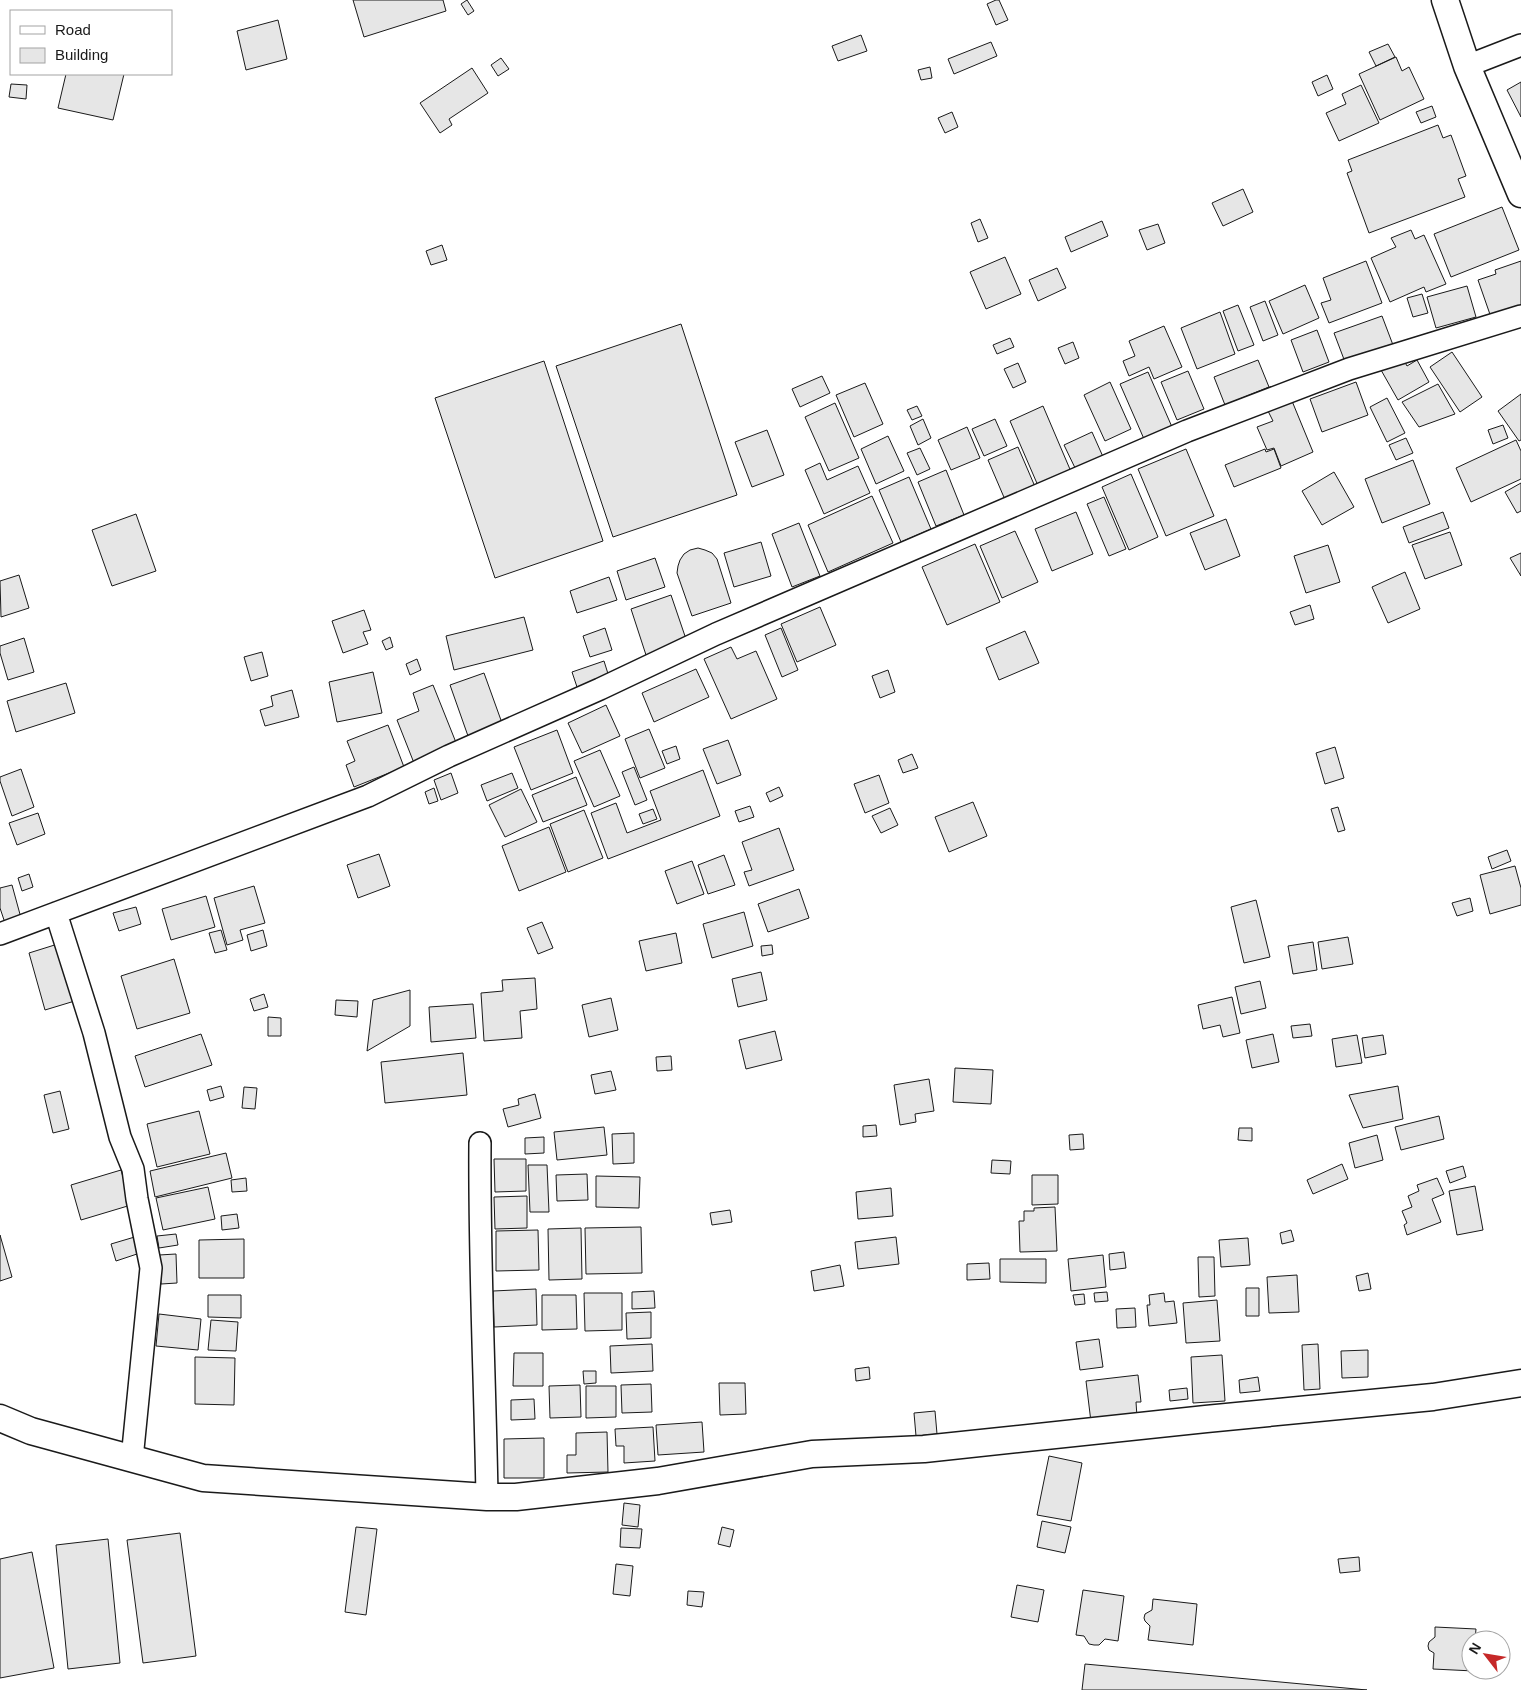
<svg xmlns="http://www.w3.org/2000/svg" width="1521" height="1690" viewBox="0 0 1521 1690" font-family="Helvetica,sans-serif">
  <rect width="100%" height="100%" fill="#fff"/>
  <path fill="#e6e6e6" stroke="#1a1a1a" d="M353 0H443L446 11 364 37Z
    M467 0 474 11 468 15 461 4Z
    M996 0H999L1008 20 996 25 987 4Z
    M278 20 287 59 246 70 237 31Z
    M861 35 867 51 838 61 832 46Z
    M991 42 997 56 954 74 948 59Z
    M1388 44 1395 57 1376 66 1369 52Z
    M1396 57 1402 71 1409 67 1424 99 1380 120 1359 74Z
    M501 58 509 69 498 76 491 65Z
    M930 67 932 78 921 80 918 70Z
    M472 68 488 93 449 119 452 125 440 133 420 103Z
    M66 74H124L113 120 58 108Z
    M1327 75 1333 89 1318 96 1312 82Z
    M1521 82V117L1507 90Z
    M11 84 27 85 26 99 9 97Z
    M1361 85 1379 123 1339 141 1326 113 1346 104 1342 94Z
    M1432 106 1436 117 1421 123 1416 112Z
    M952 112 958 127 945 133 938 118Z
    M1438 125 1443 138 1451 135 1466 176 1458 179 1465 197 1369 233 1347 173 1352 171 1348 160Z
    M1243 189 1253 212 1223 226 1212 203Z
    M1502 207 1519 250 1451 277 1434 234Z
    M980 219 988 238 978 242 971 223Z
    M1102 221 1108 236 1071 252 1065 237Z
    M1158 224 1165 243 1147 250 1139 230Z
    M1411 230 1415 239 1424 235 1446 284 1426 292 1424 287 1390 302 1371 258 1396 247 1391 238Z
    M442 245 447 260 431 265 426 251Z
    M1005 257 1021 294 986 309 970 272Z
    M1366 261 1382 303 1329 323 1321 303 1331 300 1323 278Z
    M1521 261V313L1493 323 1478 280 1496 274 1495 270Z
    M1057 268 1066 288 1038 301 1029 280Z
    M1305 285 1319 318 1283 334 1269 301Z
    M1467 286 1476 317 1436 328 1427 297Z
    M1422 294 1428 313 1413 317 1407 298Z
    M1265 301 1278 335 1263 341 1250 307Z
    M1238 305 1254 345 1238 351 1223 311Z
    M1220 312 1235 354 1197 369 1181 328Z
    M1382 316 1393 345 1345 362 1334 333Z
    M681 324 737 495 613 537 556 366Z
    M1164 326 1182 367 1154 379 1149 367 1129 376 1123 361 1135 356 1129 341Z
    M1317 330 1329 362 1303 372 1291 340Z
    M1010 338 1014 347 997 354 993 345Z
    M1073 342 1079 358 1065 364 1058 348Z
    M1452 352 1482 397 1460 412 1430 367Z
    M1402 357 1407 366 1417 360 1429 382 1398 400 1381 370Z
    M1258 360 1269 387 1225 405 1214 377Z
    M544 361 603 541 495 578 435 398Z
    M1018 363 1026 382 1013 388 1004 369Z
    M1188 371 1204 409 1177 420 1161 382Z
    M1148 372 1172 427 1144 439 1120 384Z
    M822 376 830 393 800 407 792 389Z
    M1110 382 1131 429 1105 441 1084 395Z
    M1356 382 1368 415 1322 432 1310 399Z
    M865 383 883 424 854 437 836 395Z
    M1438 384 1455 414 1419 427 1402 402Z
    M1521 394V440L1519 441 1498 411Z
    M1387 398 1405 433 1387 442 1370 407Z
    M1292 401 1313 452 1281 466 1274 448 1267 450 1257 427 1273 421 1268 411Z
    M835 403 859 458 829 471 805 417Z
    M917 406 922 416 912 420 907 410Z
    M1043 406 1072 474 1039 488 1010 421Z
    M923 419 931 438 918 445 910 426Z
    M995 419 1007 446 984 456 972 429Z
    M1503 425 1508 438 1493 444 1488 430Z
    M967 427 980 458 951 470 938 440Z
    M767 430 784 475 752 487 735 442Z
    M1092 432 1104 459 1077 472 1064 445Z
    M888 436 904 471 876 484 861 449Z
    M1406 438 1413 453 1396 460 1389 445Z
    M1516 440 1521 451V479L1471 502 1456 468Z
    M1018 447 1036 489 1006 502 988 460Z
    M920 448 930 469 917 475 907 453Z
    M1186 449 1214 516 1166 536 1138 469Z
    M1265 449 1266 452 1274 449 1281 468 1234 487 1225 465Z
    M1413 460 1430 504 1382 523 1365 479Z
    M820 463 827 480 858 466 870 493 824 514 805 470Z
    M946 470 964 515 936 526 918 482Z
    M1334 472 1354 507 1322 525 1302 491Z
    M1131 474 1158 537 1129 550 1102 487Z
    M909 477 931 529 901 542 879 490Z
    M1521 483V511L1517 513 1505 492Z
    M872 496 893 543 828 572 808 525Z
    M1104 497 1126 549 1109 556 1087 504Z
    M1076 512 1093 554 1052 571 1035 529Z
    M1443 512 1449 528 1409 543 1403 527Z
    M136 514 156 571 112 586 92 530Z
    M1226 519 1240 556 1205 570 1190 533Z
    M799 523 820 576 792 587 772 534Z
    M1015 531 1038 582 1002 598 980 546Z
    M1450 532 1462 565 1425 579 1412 545Z
    M761 542 771 576 734 587 724 553Z
    M975 544 1000 602 947 625 922 567Z
    M1328 545 1340 582 1306 593 1294 556Z
    M698 548 705 550 712 553 717 559 731 603 692 616 677 573 678 566 680 560 684 554 690 550Z
    M1521 553V576L1510 558Z
    M655 558 665 587 626 600 617 571Z
    M1405 572 1420 609 1388 623 1372 587Z
    M19 575 29 608 1 617 0 581Z
    M609 577 617 600 577 613 570 591Z
    M671 595 687 642 646 655 631 609Z
    M1310 605 1314 619 1295 625 1290 612Z
    M820 607 836 645 797 662 781 624Z
    M364 610 371 630 363 632 368 644 343 653 332 621Z
    M524 617 533 650 454 670 446 636Z
    M605 628 612 650 590 657 583 636Z
    M781 628 798 670 782 677 765 635Z
    M1025 631 1039 663 999 680 986 648Z
    M390 637 393 647 386 650 382 641Z
    M24 638 34 672 8 680 0 653V646Z
    M731 647 737 659 756 651 777 699 731 719 704 659Z
    M262 652 268 676 251 681 244 657Z
    M417 659 421 670 410 675 406 664Z
    M604 661 609 677 577 687 572 672Z
    M696 669 709 697 654 722 642 693Z
    M888 670 895 692 880 698 872 676Z
    M373 672 382 713 337 722 329 682Z
    M484 673 502 723 468 736 450 685Z
    M66 683 75 713 16 732 7 701Z
    M433 685 457 745 414 763 397 720 419 711 413 693Z
    M292 690 299 717 265 726 260 710 273 706 271 696Z
    M606 705 620 736 582 753 568 723Z
    M388 725 404 767 354 787 346 765 355 761 347 741Z
    M649 729 665 768 640 778 625 739Z
    M557 730 573 773 531 790 514 747Z
    M728 740 741 775 717 784 703 749Z
    M676 746 680 759 667 764 662 751Z
    M1335 747 1344 778 1325 784 1316 753Z
    M600 750 620 796 594 807 574 761Z
    M912 754 918 768 903 773 898 760Z
    M634 767 647 800 635 805 622 772Z
    M21 769 34 807 12 816 0 781V777Z
    M703 770 720 816 608 859 591 813 616 803 627 833 661 820 650 791Z
    M451 773 458 793 441 800 434 780Z
    M512 773 518 788 487 801 481 785Z
    M879 775 889 803 865 813 854 784Z
    M576 777 587 805 543 822 532 795Z
    M779 787 783 796 770 802 766 793Z
    M434 788 438 801 429 804 425 792Z
    M521 789 537 822 505 837 489 805Z
    M973 802 987 836 949 852 935 817Z
    M750 806 754 817 739 822 735 811Z
    M1338 807 1345 830 1338 832 1331 809Z
    M890 808 898 825 881 833 872 816Z
    M653 809 657 819 643 824 639 814Z
    M584 810 603 858 568 872 550 824Z
    M38 813 45 834 17 845 9 823Z
    M549 827 566 872 519 891 502 846Z
    M779 828 794 870 749 886 744 872 752 870 742 842Z
    M1507 850 1511 861 1492 869 1488 857Z
    M379 854 390 886 358 898 347 865Z
    M724 855 735 885 708 894 698 865Z
    M692 861 704 894 677 904 665 871Z
    M1515 866 1521 888V905L1490 914 1480 875Z
    M29 874 33 887 22 891 18 878Z
    M12 885 21 918 5 923 0 908V888Z
    M254 886 265 923 240 930 243 940 227 945 214 898Z
    M799 889 809 918 768 932 758 904Z
    M206 896 215 927 171 940 162 909Z
    M1470 898 1473 911 1457 916 1452 903Z
    M1256 900 1270 957 1244 963 1231 907Z
    M136 907 141 924 119 931 113 913Z
    M744 912 753 946 712 958 703 924Z
    M542 922 553 948 538 954 527 928Z
    M221 930 227 950 215 953 209 933Z
    M263 930 267 946 251 951 247 935Z
    M676 933 682 963 646 971 639 941Z
    M1348 937 1353 964 1322 969 1318 942Z
    M1313 942 1317 970 1293 974 1288 946Z
    M61 943 78 1000 45 1010 29 953Z
    M772 945 773 954 762 956 761 946Z
    M174 959 190 1013 137 1029 121 976Z
    M761 972 767 1000 738 1007 732 979Z
    M535 978 537 1009 520 1011 522 1038 484 1041 481 993 503 991 502 980Z
    M1260 981 1266 1008 1241 1014 1235 987Z
    M410 990V1026L367 1051 373 1000Z
    M264 994 268 1007 254 1011 250 999Z
    M1232 997 1240 1033 1223 1037 1220 1025 1203 1029 1198 1005Z
    M611 998 618 1030 589 1037 582 1005Z
    M336 1000 358 1001 357 1017 335 1015Z
    M473 1004 476 1038 431 1042 429 1007Z
    M268 1017 281 1018V1036H268Z
    M1310 1024 1312 1036 1293 1038 1291 1026Z
    M775 1031 782 1060 746 1069 739 1040Z
    M201 1034 212 1065 145 1087 135 1056Z
    M1273 1034 1279 1062 1252 1068 1246 1040Z
    M1357 1035 1362 1063 1336 1067 1332 1039Z
    M1383 1035 1386 1054 1365 1058 1362 1038Z
    M463 1053 467 1095 385 1103 381 1062Z
    M671 1056 672 1070 657 1071 656 1057Z
    M955 1068 993 1070 991 1104 953 1102Z
    M611 1071 616 1090 595 1094 591 1075Z
    M929 1079 934 1111 915 1114 916 1122 900 1125 894 1085Z
    M221 1086 224 1097 210 1101 207 1090Z
    M1398 1086 1403 1119 1363 1128 1349 1095Z
    M244 1087 257 1088 255 1109 242 1108Z
    M60 1091 69 1129 53 1133 44 1095Z
    M535 1094 541 1118 508 1127 503 1109 519 1105 518 1099Z
    M199 1111 210 1154 157 1167 147 1124Z
    M1439 1116 1444 1139 1401 1150 1395 1127Z
    M876 1125 877 1136 863 1137V1126Z
    M604 1127 607 1155 557 1160 554 1132Z
    M1239 1128H1252V1141L1238 1140Z
    M634 1133V1163L613 1164 612 1134Z
    M1083 1134 1084 1149 1070 1150 1069 1135Z
    M1377 1135 1383 1160 1355 1168 1349 1143Z
    M544 1137V1153L525 1154V1138Z
    M226 1153 232 1178 155 1197 150 1171Z
    M494 1159H526V1191L495 1192Z
    M992 1160 1011 1161 1010 1174 991 1173Z
    M1342 1164 1348 1179 1313 1194 1307 1180Z
    M528 1165H547L549 1212H530Z
    M1463 1166 1466 1177 1450 1183 1446 1171Z
    M121 1170 131 1205 81 1220 71 1185Z
    M587 1174 588 1200 557 1201 556 1175Z
    M1032 1175H1058V1204L1032 1205Z
    M596 1176 640 1177 639 1208 596 1207Z
    M246 1178 247 1191 232 1192 231 1180Z
    M1437 1178 1444 1194 1432 1199 1441 1222 1407 1235 1404 1225 1407 1223 1402 1211 1412 1207 1408 1196 1419 1191 1417 1185Z
    M1475 1186 1483 1230 1457 1235 1449 1191Z
    M208 1187 215 1219 163 1230 156 1198Z
    M891 1188 893 1216 858 1219 856 1192Z
    M527 1196V1228L495 1229 494 1197Z
    M1055 1207 1057 1251 1020 1252 1019 1221H1024V1211H1034V1208Z
    M730 1210 732 1222 712 1225 710 1213Z
    M237 1214 239 1228 222 1230 221 1216Z
    M641 1227 642 1273 586 1274 585 1228Z
    M581 1228 582 1279 549 1280 548 1229Z
    M538 1230 539 1270 496 1271V1231Z
    M1291 1230 1294 1241 1282 1244 1280 1233Z
    M176 1234 178 1245 159 1248 157 1236Z
    M0 1235 12 1277 0 1281Z
    M138 1236 143 1252 116 1261 111 1244Z
    M896 1237 899 1264 858 1269 855 1242Z
    M1248 1238 1250 1265 1221 1267 1219 1240Z
    M244 1239V1278H199V1240Z
    M1124 1252 1126 1268 1110 1270 1109 1254Z
    M176 1254 177 1283 161 1284 159 1255Z
    M1103 1255 1106 1287 1071 1291 1068 1259Z
    M1198 1257H1214L1215 1296 1199 1297Z
    M1000 1259H1046V1283L1000 1282Z
    M989 1263 990 1279 967 1280V1264Z
    M840 1265 844 1286 814 1291 811 1271Z
    M1368 1273 1371 1289 1359 1291 1356 1276Z
    M1297 1275 1299 1312 1269 1313 1267 1277Z
    M1246 1288H1259V1316H1246Z
    M536 1289 537 1325 494 1327 493 1291Z
    M654 1291 655 1308 632 1309V1292Z
    M1107 1292 1108 1301 1095 1302 1094 1293Z
    M584 1293H622V1330L585 1331Z
    M1164 1293 1165 1302 1174 1301 1177 1323 1149 1326 1147 1305H1150L1149 1295Z
    M1084 1294 1085 1304 1075 1305 1073 1295Z
    M208 1295H241V1318L208 1317Z
    M542 1295H576L577 1329 542 1330Z
    M1217 1300 1220 1341 1186 1343 1183 1303Z
    M1135 1308 1136 1327 1117 1328 1116 1309Z
    M651 1312V1338L627 1339 626 1313Z
    M159 1314 201 1319 198 1350 156 1346Z
    M211 1320 238 1322 236 1351 208 1350Z
    M1099 1339 1103 1367 1080 1370 1076 1342Z
    M652 1344 653 1371 611 1373 610 1346Z
    M1318 1344 1320 1389 1304 1390 1302 1345Z
    M1368 1350V1377L1342 1378 1341 1351Z
    M514 1353H543V1386H513Z
    M1222 1355 1225 1401 1193 1403 1191 1357Z
    M195 1357 235 1358 234 1405 195 1404Z
    M869 1367 870 1379 856 1381 855 1369Z
    M583 1371H596V1383L584 1384Z
    M1138 1375 1141 1402H1136L1137 1417 1091 1422 1086 1381Z
    M1258 1377 1260 1391 1240 1393 1239 1380Z
    M719 1383H745L746 1414 720 1415Z
    M651 1384 652 1412 622 1413 621 1385Z
    M580 1385 581 1417 550 1418 549 1386Z
    M586 1386H616V1417L586 1418Z
    M1187 1388 1188 1399 1170 1401 1169 1390Z
    M534 1399 535 1419 511 1420V1400Z
    M935 1411 937 1434 916 1436 914 1413Z
    M702 1422 704 1452 658 1455 656 1425Z
    M653 1427 655 1461 624 1463V1446H616L615 1429Z
    M607 1432 608 1472 567 1473V1455H576V1433Z
    M544 1438V1478H504V1439Z
    M1049 1456 1082 1463 1071 1521 1037 1515Z
    M624 1503 640 1505 638 1527 622 1525Z
    M1042 1521 1071 1527 1065 1553 1037 1547Z
    M356 1527 377 1529 366 1615 345 1612Z
    M722 1527 734 1530 730 1547 718 1544Z
    M621 1528 642 1529 640 1548 620 1547Z
    M180 1533 196 1656 143 1663 127 1540Z
    M108 1539 120 1663 68 1669 56 1545Z
    M32 1552 54 1668 0 1678V1559Z
    M1359 1557 1360 1571 1340 1573 1338 1559Z
    M616 1564 633 1566 630 1596 613 1594Z
    M1017 1585 1044 1590 1038 1622 1011 1617Z
    M1083 1590 1124 1596 1118 1641 1105 1639 1099 1645H1094L1089 1644 1084 1636 1076 1635Z
    M688 1591 704 1592 702 1607 687 1605Z
    M1153 1599 1197 1604 1193 1645 1148 1640 1150 1626 1145 1621 1144 1618 1145 1614 1152 1610Z
    M1435 1627 1476 1629 1475 1640H1471V1670L1474 1671 1433 1669 1434 1653 1429 1650 1428 1646 1429 1642 1435 1637Z
    M1085 1664 1367 1690H1082Z"/>
  <g fill="none" stroke-linecap="round" stroke-linejoin="round">
    <g stroke="#1a1a1a" stroke-width="24">
      <path id="minor" d="M1467 66 1521 45
        M56 913 94 1033 120 1137 133 1169 137 1199 151 1268 132 1459
        M0 934 368 796 449 756 600 689 716 634 1187 431 1349 369 1521 316
        M480 1143C479 1261 485 1379 487 1497"/>
    </g>
    <g stroke="#1a1a1a" stroke-width="29">
      <path id="tertiary" d="M1445 0 1467 66 1521 194
        M0 1418 31 1431 203 1478 487 1497H516L658 1481 812 1454 924 1449 1206 1419 1433 1397 1521 1383"/>
    </g>
    <use href="#minor" stroke="#fff" stroke-width="21"/>
    <use href="#tertiary" stroke="#fff" stroke-width="26"/>
  </g>
  <rect x="10" y="10" width="162" height="65" fill="#ffffff" stroke="#a3a3a3"/>
  <rect x="20" y="26" width="25" height="8" fill="#ffffff" stroke="#a3a3a3"/>
  <text x="55" y="35" font-size="15" fill="#1a1a1a">Road</text>
  <rect x="20" y="48" width="25" height="15" fill="#e6e6e6" stroke="#a3a3a3"/>
  <text x="55" y="60" font-size="15" fill="#1a1a1a">Building</text>
  <g transform="translate(1486 1655) rotate(301)"><circle r="24" fill="#ffffff" stroke="#a3a3a3"/>
  <path d="M0-4L9 19L0 12L-9 19Z" fill="#c62828"/>
  <text y="-8" font-size="14" font-weight="bold" text-anchor="middle" fill="#1a1a1a">N</text>
  </g>
</svg>
